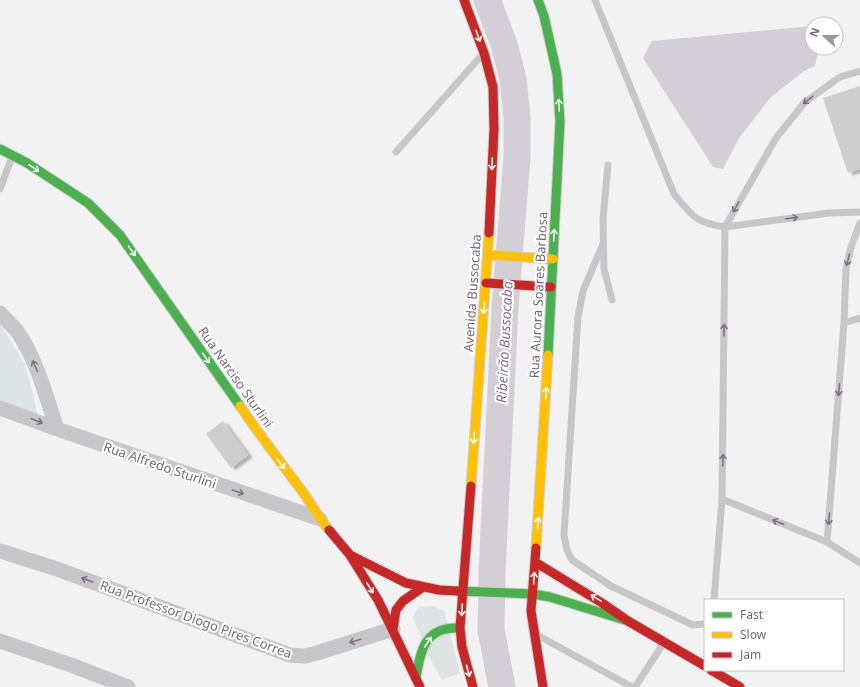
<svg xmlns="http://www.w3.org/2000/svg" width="860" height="687" viewBox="0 0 860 687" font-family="'Noto Sans',sans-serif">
  <defs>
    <filter id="shadow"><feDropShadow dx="4.5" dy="2.5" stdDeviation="1" flood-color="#0004"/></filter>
  </defs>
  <rect width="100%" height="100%" fill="#f1f2f1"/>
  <path fill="#dee4e3" d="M0 324 25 364 38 415 0 401Z
    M433 606 444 611 460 673 442 680 427 653 413 617 418 607Z"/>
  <path fill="#d4cfd6" d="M812 26V48H819L815 66 804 71 771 97 739 138 723 169 713 167 643 58 652 41Z"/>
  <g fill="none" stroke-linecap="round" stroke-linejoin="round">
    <path stroke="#d4cfd6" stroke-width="27" d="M487 0 504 44 513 79 517 117V157L505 308 492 572 491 630 502 687"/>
  </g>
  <path fill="#cfcecf" filter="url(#shadow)" d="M860 86V169L848 173 823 98Z
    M223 421 248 455 231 468 206 434Z"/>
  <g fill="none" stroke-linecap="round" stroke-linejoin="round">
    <g stroke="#d0cfd0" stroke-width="11">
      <path id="fast" d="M538 0 544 16 557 74 560 122 548 355
        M0 149 27 163 88 203 120 235 240 406
        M457 591 533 594 550 597 628 621
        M416 678C421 649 425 626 460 628"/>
    </g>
    <g stroke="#d0cfd0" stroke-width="11">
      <path id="slow" d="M488 255 553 259
        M240 406C259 434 279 460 299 487 310 501 318 517 329 530
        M471 486 489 233
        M536 548 548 355"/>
    </g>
    <g stroke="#d0cfd0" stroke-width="11">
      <path id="jam" d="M464 0 484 53 493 87 494 129 489 233
        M486 283 551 287
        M471 486 460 628 462 647 473 687
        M329 530 350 555 406 583 439 590 457 591
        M536 548 531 611 543 687
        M350 555 378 600 420 687
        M535 562 602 603 628 621 705 666
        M393 629 396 610 403 601 423 587
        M711 670 740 687"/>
    </g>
    <path stroke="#c7c6c8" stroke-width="7" d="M595 0 674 194C692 216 696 223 725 227L829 213 860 212
      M396 152 481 56
      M608 165 603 219 604 269 612 300
      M0 189 12 157
      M603 244 583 291 578 317 564 535 567 550 572 560 611 586 693 625 705 624
      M844 323 860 318
      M722 499 827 542 860 563
      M827 542 844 323 846 269 851 247 860 223
      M714 600 722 499 725 227 776 138 805 102 840 77 860 71
      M539 636 632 687
      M635 687 663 644"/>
    <path stroke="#c7c6c8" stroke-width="15" d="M0 313C5 319 12 325 17 331 37 360 46 396 57 429
      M0 408 57 429 320 519
      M0 551 57 569 290 655 305 656 317 653 393 629
      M0 641 71 665 128 687"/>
    <use href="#fast" stroke="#4caf50" stroke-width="9"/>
    <use href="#slow" stroke="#ffc107" stroke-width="9"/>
    <use href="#jam" stroke="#c62828" stroke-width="9"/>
  </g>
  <defs><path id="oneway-shaft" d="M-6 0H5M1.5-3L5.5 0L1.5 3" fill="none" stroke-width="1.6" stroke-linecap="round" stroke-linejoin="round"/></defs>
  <g stroke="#f6fbf6">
    <use href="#oneway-shaft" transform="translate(478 36) rotate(71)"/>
    <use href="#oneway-shaft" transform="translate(559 105) rotate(-93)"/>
    <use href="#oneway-shaft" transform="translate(492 164) rotate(93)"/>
    <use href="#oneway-shaft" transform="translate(34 168) rotate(33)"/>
    <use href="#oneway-shaft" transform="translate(554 235) rotate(-87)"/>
    <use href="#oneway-shaft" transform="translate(132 251) rotate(55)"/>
    <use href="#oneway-shaft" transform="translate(484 308) rotate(94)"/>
    <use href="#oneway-shaft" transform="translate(206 358) rotate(55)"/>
    <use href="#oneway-shaft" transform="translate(546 393) rotate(-87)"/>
    <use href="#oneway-shaft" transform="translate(474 438) rotate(94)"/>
    <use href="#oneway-shaft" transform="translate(281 464) rotate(52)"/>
    <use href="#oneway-shaft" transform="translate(538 523) rotate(-86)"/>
    <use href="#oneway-shaft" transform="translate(534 578) rotate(-86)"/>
    <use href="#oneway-shaft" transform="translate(370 588) rotate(58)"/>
    <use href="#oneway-shaft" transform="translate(596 598) rotate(-148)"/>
    <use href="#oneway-shaft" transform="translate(462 610) rotate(93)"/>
    <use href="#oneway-shaft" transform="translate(428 642) rotate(-57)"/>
    <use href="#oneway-shaft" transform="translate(468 671) rotate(75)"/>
  </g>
  <g stroke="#806f85">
    <use href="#oneway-shaft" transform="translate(808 100) rotate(142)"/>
    <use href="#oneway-shaft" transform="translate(736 207) rotate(119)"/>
    <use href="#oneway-shaft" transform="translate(792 218) rotate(-7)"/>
    <use href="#oneway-shaft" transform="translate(848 260) rotate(104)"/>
    <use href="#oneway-shaft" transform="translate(724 330) rotate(-89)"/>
    <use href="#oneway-shaft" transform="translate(35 366) rotate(-115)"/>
    <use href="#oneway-shaft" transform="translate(839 390) rotate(95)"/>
    <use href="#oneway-shaft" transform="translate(37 421) rotate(21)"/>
    <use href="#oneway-shaft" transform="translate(723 460) rotate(-89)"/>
    <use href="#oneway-shaft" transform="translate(238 492) rotate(19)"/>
    <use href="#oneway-shaft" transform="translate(829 519) rotate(95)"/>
    <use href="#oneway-shaft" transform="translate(778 522) rotate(-158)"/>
    <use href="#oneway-shaft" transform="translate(87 580) rotate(-160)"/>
    <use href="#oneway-shaft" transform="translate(355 641) rotate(163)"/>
  </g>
  <g text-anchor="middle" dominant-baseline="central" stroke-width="4" stroke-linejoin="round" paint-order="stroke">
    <g font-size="13" fill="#78657e" stroke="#fff">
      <text transform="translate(472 293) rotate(-86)">Avenida Bussocaba</text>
      <text transform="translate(538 295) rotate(-87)">Rua Aurora Soares Barbosa</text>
      <text transform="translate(236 377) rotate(55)">Rua Narciso Sturlini</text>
      <text transform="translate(160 465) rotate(19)">Rua Alfredo Sturlini</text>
      <text transform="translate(196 619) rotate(20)">Rua Professor Diogo Pires Correa</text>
    </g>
    <g font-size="14" font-style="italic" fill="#82708f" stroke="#fff">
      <text transform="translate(504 342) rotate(-87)">Ribeirão Bussocaba</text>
    </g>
  </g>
  <rect x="704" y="599" width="140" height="72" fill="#ffffff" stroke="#c9c1cb"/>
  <rect x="712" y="612" width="20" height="6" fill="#4caf50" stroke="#c9c1cb"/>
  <text x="740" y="619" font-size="12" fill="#78657e">Fast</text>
  <rect x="712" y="632" width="20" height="6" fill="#ffc107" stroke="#c9c1cb"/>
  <text x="740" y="639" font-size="12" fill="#78657e">Slow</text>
  <rect x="712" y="652" width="20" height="6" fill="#c62828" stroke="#c9c1cb"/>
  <text x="740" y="659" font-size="12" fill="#78657e">Jam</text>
  <g transform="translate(824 36) rotate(291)"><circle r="19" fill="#ffffff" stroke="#c9c1cb"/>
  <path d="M0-3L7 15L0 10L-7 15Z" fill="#a296a6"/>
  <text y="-6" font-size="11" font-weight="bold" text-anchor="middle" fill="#78657e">N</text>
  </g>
</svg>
